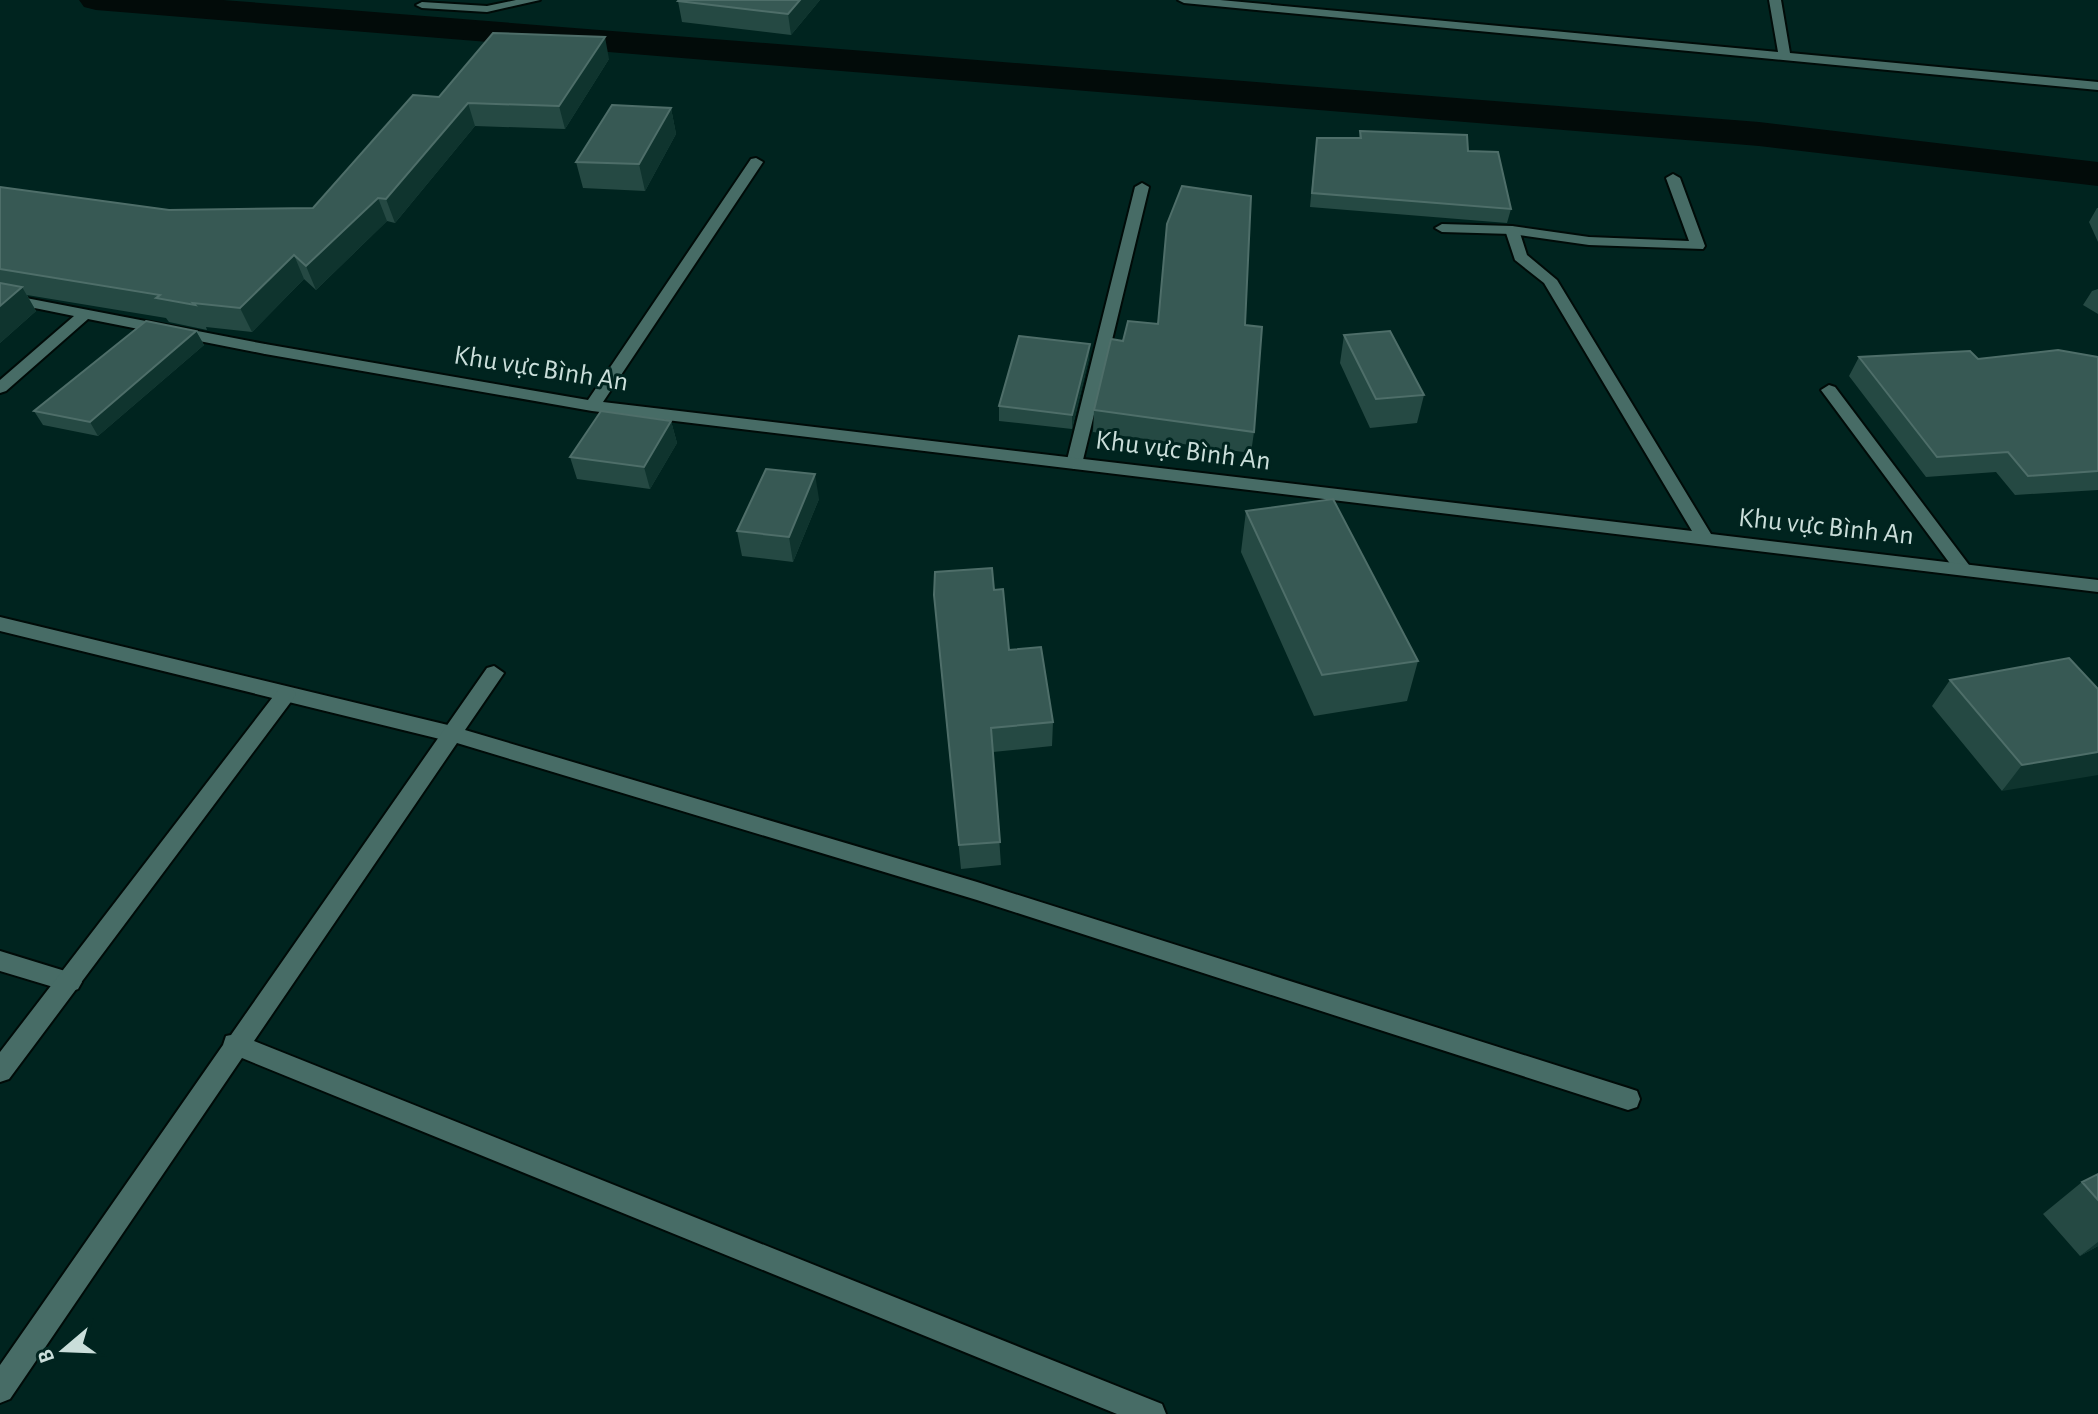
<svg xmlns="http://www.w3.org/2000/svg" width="2098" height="1414" viewBox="0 0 2098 1414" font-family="'Alegreya Sans',sans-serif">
  <rect width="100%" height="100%" fill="#00241f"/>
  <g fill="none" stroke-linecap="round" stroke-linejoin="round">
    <path fill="#020b09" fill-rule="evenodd" d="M79 0H223L1759 122 2098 162V186L1759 146 96 10 84 7Z"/>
    <g stroke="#000b08" stroke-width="4">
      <path id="service" d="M516 0H540L487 12 422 8 416 5 422 2 487 6Z
        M1673 174 1680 178 1705 246 1703 249 1589 245 1512 234 1442 232 1435 228 1442 224 1512 226 1589 237 1689 241 1666 178Z
        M1142 183 1149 187 1082 464 1074 469 1066 464 1135 187Z
        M0 293 265 344 273 349 265 354 88 319 6 391 0 393V380L74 316 0 301Z
        M1829 385 1835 387 1969 565 1972 569 1969 573H1957L1821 390Z
        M0 617 452 726 459 729 462 734 459 739 452 742 0 631Z
        M0 951 78 975 82 982 78 989 70 992 0 971Z"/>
    </g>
    <g stroke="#000b08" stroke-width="4">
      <path id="minor" d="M1178 0H1220L1778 52 1769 0H1781L1790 53 2098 82V90L1184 3Z
        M756 158 763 162 603 402 1692 531 1544 283 1515 260 1505 230 1512 226 1519 230 1527 255 1557 280 1711 534 2098 580V592L592 411 265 354 257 349 265 344 588 400 751 159Z
        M494 666 504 673 465 730 977 882 1628 1088 1637 1091 1640 1099 1637 1107 1628 1110 977 900 457 743 254 1041 1152 1400 1162 1404 1166 1414H1117L242 1058 10 1399 0 1403V1365L223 1045 226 1036 231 1035 487 668Z
        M286 687 293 689 296 694 293 699 9 1079 0 1082V1052L279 689Z"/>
    </g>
    <use href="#service" fill="#476c66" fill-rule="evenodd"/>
    <use href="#minor" fill="#476c66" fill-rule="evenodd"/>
  </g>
  <path fill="#254943" d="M820 0 791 35 682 22 678 1Z
    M609 59 565 129 475 126 395 223 387 221 316 290 304 279 252 332 206 327 207 330 169 322 166 318 27 295 36 311 0 343V187L169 210 313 208 439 97Z
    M671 108 676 134 645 191 583 188 576 162Z
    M1360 131 1468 151 1511 209 1507 223 1310 207 1315 152 1359 138Z
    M2097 208H2098V242L2089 222Z
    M2098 289V314L2083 305 2092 291Z
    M1158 324 1245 325 1254 432 1251 453 1093 432 1094 410 1123 341Z
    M196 331 204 345 98 436 43 425 34 411Z
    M1344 335 1424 395 1417 423 1370 428 1340 363Z
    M1859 357 1978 359 2098 357V490L2015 495 1996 472 1926 477 1849 376Z
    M1089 358 1072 429 999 421V406Z
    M671 421 677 443 650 489 577 479 570 457Z
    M819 499 793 562 742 556 737 531Z
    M1246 511 1418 661 1407 701 1314 716 1241 552Z
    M994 590 1009 650 1053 722 1052 746 993 752 1001 865 961 869 936 620Z
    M1950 680 2098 689 2002 791 1932 706Z
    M2098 1174V1246L2080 1256 2043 1214 2082 1182Z"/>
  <path fill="#0f342e" d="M800 0H820L791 35 788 14Z
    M605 37 609 59 565 129 559 106Z
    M468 103 475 126 395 223 386 199Z
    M671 108 676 134 645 191 639 164Z
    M378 198 387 221 316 290 306 266Z
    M294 255 304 279 252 332 240 308Z
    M22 287 36 311 0 343V306Z
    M196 331 204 345 98 436 90 422Z
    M1090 344 1089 358 1072 429V415Z
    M671 421 677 443 650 489 644 467Z
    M815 474 819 499 793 562 789 537Z
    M2098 752V775L2002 791 2022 765Z
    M2098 1242V1246L2080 1256Z"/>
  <path fill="#375954" stroke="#4e6e69" stroke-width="2" d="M679 0H800L788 14 678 1Z
    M493 33 605 37 559 106 468 103 386 199 378 198 306 266 294 255 240 308 193 303 195 305 156 298 160 295 0 269V187L169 210 313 208 413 95 439 97Z
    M612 105 671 108 639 164 576 162Z
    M1360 131 1467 135 1468 151 1498 152 1511 209 1312 193 1317 138H1361Z
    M1182 186 1251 196 1245 325 1262 327 1254 432 1094 410 1111 339 1123 341 1128 321 1158 324 1167 224Z
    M0 283 22 287 0 306Z
    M146 321 196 331 90 422 34 411Z
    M1390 331 1424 395 1376 399 1344 335Z
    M1019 336 1090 344 1072 415 999 406Z
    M2058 350 2098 357V471L2028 476 2008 452 1937 457 1859 357 1970 351 1978 359Z
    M601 411 671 421 644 467 570 457Z
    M766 469 815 474 789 537 737 531Z
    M1333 499 1418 661 1322 675 1246 511Z
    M992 568 994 590 1003 589 1009 650 1041 647 1053 722 991 728 1000 842 959 845 934 595 935 572Z
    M2069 658 2098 689V752L2022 765 1950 680Z
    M2098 1174V1200L2082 1182Z"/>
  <g text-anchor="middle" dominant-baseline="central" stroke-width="6" stroke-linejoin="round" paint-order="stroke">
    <g font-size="28" fill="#cadeda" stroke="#00241f">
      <text transform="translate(541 369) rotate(9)">Khu vực Bình An</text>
      <text transform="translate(1183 451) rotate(7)">Khu vực Bình An</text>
      <text transform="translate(1826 527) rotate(6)">Khu vực Bình An</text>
    </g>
  </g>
  <g transform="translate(64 1350) rotate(251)" stroke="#00241f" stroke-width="6" paint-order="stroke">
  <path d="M0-6L14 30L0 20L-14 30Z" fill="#cadeda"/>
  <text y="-12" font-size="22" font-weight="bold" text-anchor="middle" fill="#cadeda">B</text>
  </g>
</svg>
